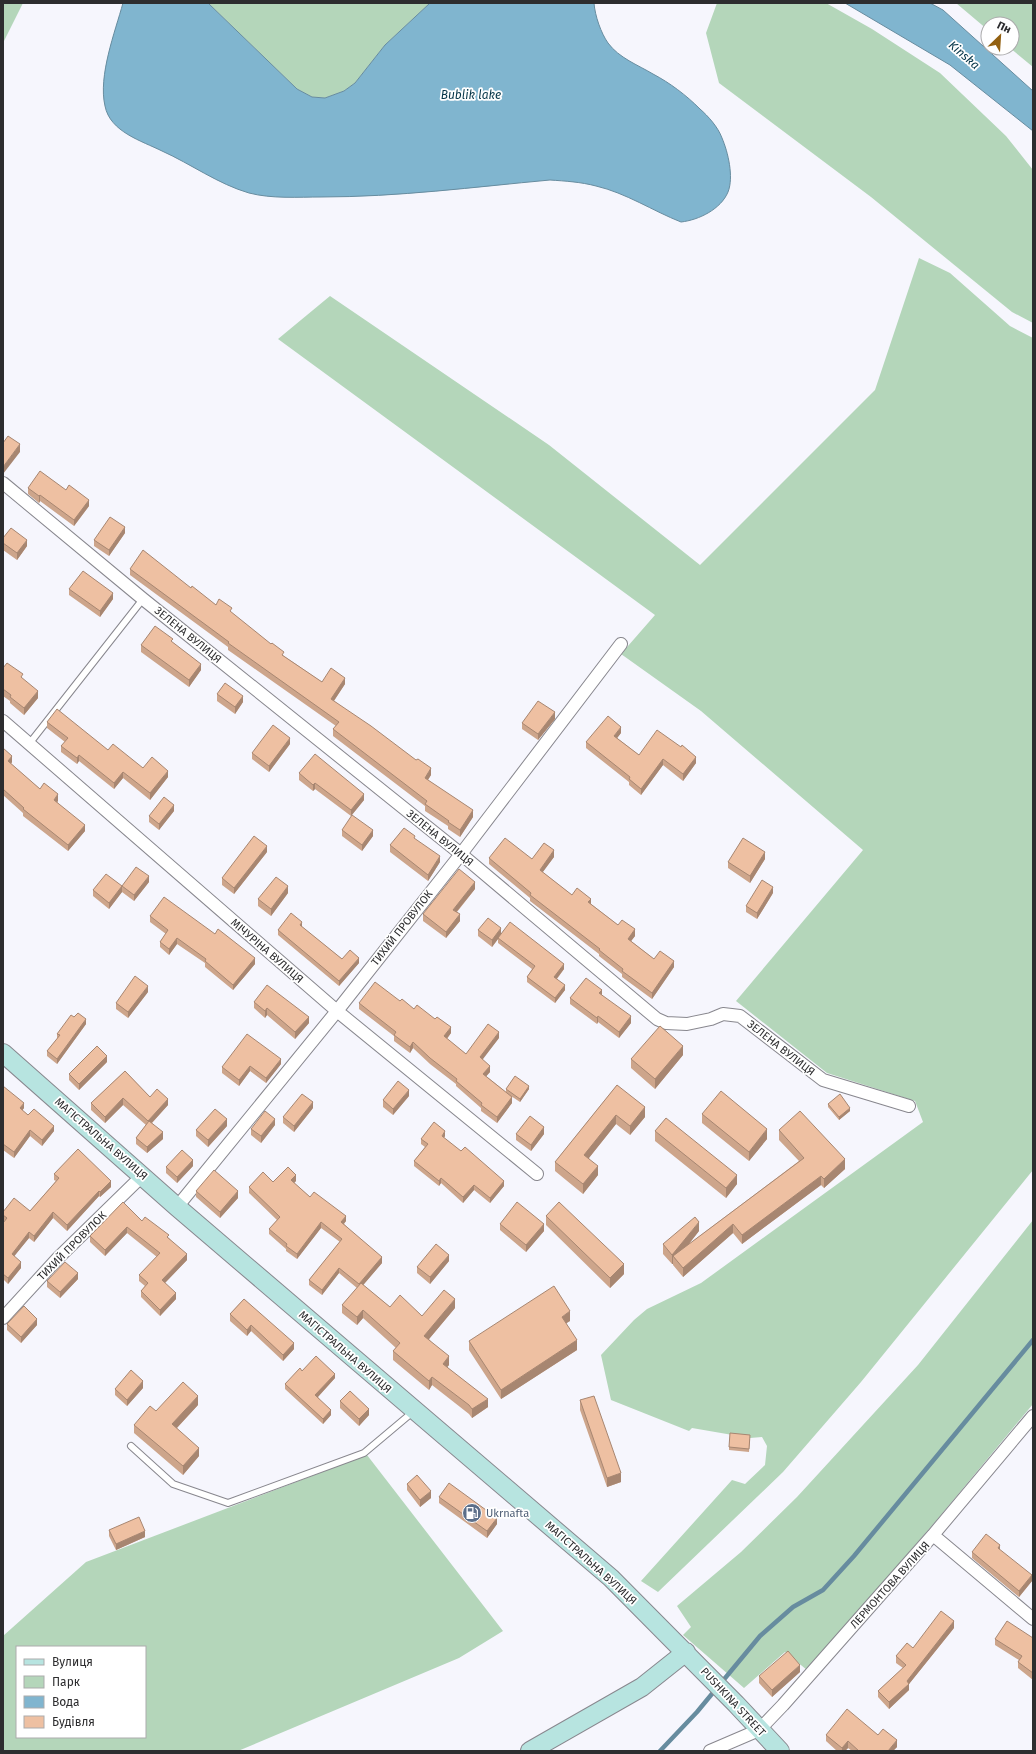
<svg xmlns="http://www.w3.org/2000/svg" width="1036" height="1754" viewBox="0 0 1036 1754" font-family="'Fira Sans',sans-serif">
  <rect width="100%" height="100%" fill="#f6f6fd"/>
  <path fill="#b4d6ba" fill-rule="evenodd" d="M3 3H23L3 43Z
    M208 3H430L385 45 355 83 344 91 325 98 312 97 297 89Z
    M717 3H826L872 29 940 73 1006 136 1033 170V323L1012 312 871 197 719 83 706 33Z
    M956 3H1033V67L1010 48H1012V24H988V30Z
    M919 258 950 273 1010 326 1033 338V1170L861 1382 783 1472 658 1592 641 1581 732 1480 745 1484 765 1465 767 1446 762 1437 750 1438 692 1428 689 1431 611 1400 601 1355 634 1320 647 1309 701 1283 923 1122 915 1101 827 1073 736 1001 863 850 701 711 621 654 655 615 278 339 330 296 549 445 700 565 875 390Z
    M1033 1220V1404L936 1521 807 1670 785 1652 744 1688 683 1635 691 1627 677 1606 741 1552 797 1497 918 1365Z
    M367 1455 503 1631 459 1658 238 1751H3V1636L86 1562ZM17 1647H145V1737H17Z"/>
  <path fill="#80b5cf" stroke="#678c9f" d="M123 3H208L297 89 312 97 325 98 344 91 355 83 385 45 430 3H594C595 16 601 33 608 43 619 58 638 65 653 74 670 83 686 95 700 109 708 116 718 127 722 138 728 152 734 177 728 192 721 209 699 220 681 222 653 211 626 193 596 186 581 182 565 181 550 180 474 187 398 197 321 197 298 197 272 199 249 193 218 184 191 164 162 151 142 141 110 132 105 106 98 76 115 32 123 3Z
    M845 3H930L943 10 1033 91V131L950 65Z"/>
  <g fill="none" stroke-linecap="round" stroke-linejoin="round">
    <path stroke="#678c9f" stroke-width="4.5" d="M721 1683 760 1636 793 1607 823 1590 854 1556 1033 1340
      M660 1751 697 1712 716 1689"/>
    <g stroke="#88878e" stroke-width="8">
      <path id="lane" d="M29 744 143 599
        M131 1446 173 1484 228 1503 364 1453 414 1411"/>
    </g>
    <g stroke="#88878e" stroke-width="14">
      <path id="street" d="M3 483 143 599 461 854 657 1019 666 1023 687 1024 711 1019 723 1014 740 1016 823 1080 909 1106
        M3 721 337 1011 537 1174
        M177 1207 337 1011 461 854 621 644
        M3 1318 58 1258 142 1176
        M933 1535 1033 1619
        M710 1751 759 1730 783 1705 933 1535 1033 1416"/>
    </g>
    <g stroke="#88878e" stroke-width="20">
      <path id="secondary" d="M3 1053 177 1207 611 1578 736 1704 780 1751
        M530 1751 642 1687 686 1652"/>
    </g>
    <use href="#lane" stroke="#fff" stroke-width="6"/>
    <use href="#street" stroke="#fff" stroke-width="12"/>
    <use href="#secondary" stroke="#b7e4e0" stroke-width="18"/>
  </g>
  <path fill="#cda58b" d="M28 488 66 490 89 506 74 526 40 501 39 503 28 494Z
    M125 533 109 556 94 546V540Z
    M3 538 27 546 17 560 3 550Z
    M130 569 191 588 216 605 232 613 284 656 322 682 345 684 334 701 431 775 428 780 473 817 460 837 448 829V826L425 811V806L333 736V729L336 726 228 650V647L130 575Z
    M69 589 113 599 100 617 69 595Z
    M173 643 201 670 189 687 141 652V645Z
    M3 668 23 679 38 698 24 715 10 703V701L3 696Z
    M217 694 243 702 235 714 217 701Z
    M555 719 538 740 522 729V723Z
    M47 722 108 750 143 768 168 777 150 800 123 778 114 789 79 761 77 764 61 752V746L65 742 47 728Z
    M621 733 617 738 639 755 696 763 683 781 663 765 641 795 629 785V782L586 748V742Z
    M290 744 269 772 252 759V753Z
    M3 748 12 762 11 764 40 789 58 801 57 802 85 831 68 851 23 816V813L3 795Z
    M299 773 364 800 351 816 315 789 313 791 299 780Z
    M174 811 159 830 149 822V816Z
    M342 830 373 836 362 851 342 836Z
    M390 845 440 862 428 881 390 852Z
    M267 852 234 894 222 885V878Z
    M554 857 542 872 572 895 591 904 618 925 635 936 631 941 654 959 674 967 652 999 622 977V974L599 956V954L530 901V898L489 864V858L532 859Z
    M765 859 750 883 728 868V862Z
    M149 882 134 901 122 892 109 909 93 896V890Z
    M475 889 457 912 460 921 446 938 423 921V914Z
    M288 893 271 916 258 906V899Z
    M773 893 757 919 746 912V906Z
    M150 916 255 964 233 990 205 967V963L177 944 169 955 160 947V942L166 934 150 922Z
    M302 927 342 959 359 963 339 986 278 935V930Z
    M478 930 501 933 564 969 557 979 565 990 555 1003 527 982V977L532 969 498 943V939L492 947 478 936Z
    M148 992 128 1018 116 1009V1003Z
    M602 996 631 1023 619 1038 598 1022 597 1024 570 1004V998Z
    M400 1001 414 1009 451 1033 447 1039 466 1054 499 1038 482 1059 490 1072 486 1076 506 1092V1089H529L520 1102 511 1096 512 1103 497 1123 481 1111V1108L456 1086V1084L430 1064 413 1048 410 1053 394 1041V1036L359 1009V1003Z
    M254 1002 309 1023 295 1039 267 1015 265 1018 254 1008Z
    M74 1017 86 1024 57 1064 47 1056V1051L57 1039V1034Z
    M683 1055 655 1089 631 1068V1059Z
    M107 1062 79 1090 69 1080V1074Z
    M281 1064 266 1083 250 1071 239 1086 222 1073V1067Z
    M125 1071 150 1097 168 1105 152 1123 163 1139 147 1153 136 1144V1138L146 1125 123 1105 105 1123 91 1110V1103Z
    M617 1085 645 1117 630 1135 616 1124 589 1158 598 1175 583 1194 555 1171V1162Z
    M3 1086 24 1108 22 1110 28 1115 54 1131 42 1146 30 1136 14 1158 3 1150Z
    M409 1096 393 1115 383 1107V1100Z
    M828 1104 850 1111 839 1120 828 1107Z
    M313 1108 294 1132 283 1123V1117Z
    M702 1114 767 1139 749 1161 702 1123Z
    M275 1125 261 1143 251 1135V1129Z
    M227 1126 208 1147 196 1136V1130Z
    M779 1130 845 1169 824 1188 821 1185 742 1244 733 1233 683 1277 673 1265V1264H672L663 1254V1244L699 1231 689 1244 799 1161 779 1140Z
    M655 1131 737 1184 726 1198 655 1141Z
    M516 1134H544L531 1151 516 1140Z
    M445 1136 444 1138 504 1186 490 1203 474 1190 463 1203 441 1183 439 1186 414 1166V1161L425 1147 421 1144V1139Z
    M193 1166 177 1183 166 1173V1167Z
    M54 1174 111 1187 100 1197 99 1196 67 1231 53 1218 34 1242 29 1238 14 1256 21 1268 8 1284 3 1279V1223L5 1221 3 1220V1212L30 1211 56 1181 54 1180Z
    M296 1181 294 1183 310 1197 346 1221 344 1224 382 1263 363 1285 390 1307 422 1316 455 1308 429 1339 449 1365 447 1367 488 1407 472 1418 469 1414 432 1385 429 1390 393 1360V1351L396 1348 363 1318 357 1325 342 1313V1305L357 1288 339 1273 322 1295 309 1285V1280L340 1242 321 1228 297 1259 286 1251V1249L269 1234V1229L277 1220 249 1193V1187L273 1182Z
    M196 1191 238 1198 220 1218 196 1197Z
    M546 1216 624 1274 610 1288 546 1225Z
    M142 1221 169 1238 187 1260 165 1283 176 1299 160 1316 141 1297V1291L145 1286 139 1281V1275L157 1257 127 1233 105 1256 90 1242V1236Z
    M500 1224 544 1231 526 1252 500 1230Z
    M449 1261 430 1284 417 1273V1267Z
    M78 1279 60 1298 47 1287V1281Z
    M244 1299 294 1349 283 1361 251 1331 247 1336 230 1321V1314Z
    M570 1321 566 1323 577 1350 501 1399 469 1350V1341Z
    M7 1324 37 1325 21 1343 7 1330Z
    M302 1371 335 1378 318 1397 331 1415 323 1424 285 1389V1384Z
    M143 1388 127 1406 115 1395V1389Z
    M580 1400 621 1482 607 1487 580 1410Z
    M340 1401 369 1415 359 1426 340 1408Z
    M198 1405 177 1428 199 1456 183 1475 134 1433V1425Z
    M750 1439 749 1452 729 1450V1447Z
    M407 1484 431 1498 420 1507 407 1490Z
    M439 1497 497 1524 487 1538 439 1503Z
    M109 1530 145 1537 116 1550 109 1536Z
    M972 1552 1032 1581 1019 1597 972 1558Z
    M954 1628 909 1684V1690L889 1709 878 1697V1691L903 1668 896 1663V1656Z
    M1033 1638V1680L1018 1668V1662L1019 1660 995 1645V1639Z
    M800 1672 772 1697 759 1683V1676Z
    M826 1735H878L897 1747 893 1751H852L848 1748 845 1751H837L826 1741Z"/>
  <path fill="#a78671" d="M20 444V452L3 474V467Z
    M40 495V501L39 503V496Z
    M89 500V506L74 526V520Z
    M125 527V533L109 556V550Z
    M27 540V546L17 560V553Z
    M113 593V599L100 617V611Z
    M201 664V670L189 687V680Z
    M345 678V684L331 705V699Z
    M38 691V698L24 715V708Z
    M243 696V702L235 714V707Z
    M555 712V719L538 740V734Z
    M621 727V733L614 742V736Z
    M290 738V744L269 772V766Z
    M79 755V761L77 764V758Z
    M12 756V762L8 768V761Z
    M696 757V763L683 781V774Z
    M663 759V765L641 795V789Z
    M431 768V775L425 784V778Z
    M168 771V777L150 800V793Z
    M123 772V778L114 789V783Z
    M315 783V789L313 791V785Z
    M58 794V801L54 806V800Z
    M364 794V800L351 816V810Z
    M174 805V811L159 830V824Z
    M473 810V817L460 837V830Z
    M85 825V831L68 851V845Z
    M373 830V836L362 851V845Z
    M267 846V852L234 894V888Z
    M554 850V857L540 876V870Z
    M765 852V859L750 883V876Z
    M440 856V862L428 881V875Z
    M149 876V882L134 901V895Z
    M475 882V889L453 916V910Z
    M122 886V892L109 909V903Z
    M288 886V893L271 916V909Z
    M773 887V893L757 919V913Z
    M591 899V905L588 902Z
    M460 914V921L446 938V932Z
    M302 922V927L300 930V925Z
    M501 928V935L498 938V939L492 947V940Z
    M635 929V936L628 945V939Z
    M177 938V944L169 955V949Z
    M255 958V964L233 990V985Z
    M359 958V963L339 986V981Z
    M674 961V967L652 999V993Z
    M564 964V969L554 982V977Z
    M565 985V990L555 1003V998Z
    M148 986V992L128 1018V1012Z
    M602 990V996L599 993Z
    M267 1008V1015L265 1018V1011Z
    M598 1016V1022L597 1024V1018Z
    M631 1016V1023L619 1038V1032Z
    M309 1017V1023L295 1039V1032Z
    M86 1019V1024L57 1064V1059Z
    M451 1027V1033L444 1042V1036Z
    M499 1032V1038L480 1063V1057Z
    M413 1042V1048L410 1053V1047Z
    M683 1046V1055L655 1089V1079Z
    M107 1056V1062L79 1090V1084Z
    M281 1059V1064L266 1083V1078Z
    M250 1066V1071L239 1086V1080Z
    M490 1066V1072L483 1080V1074Z
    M529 1086V1089L520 1102V1099Z
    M409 1090V1096L393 1115V1109Z
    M512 1097V1103L497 1123V1117Z
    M123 1098V1105L105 1123V1117Z
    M168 1099V1105L148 1127V1121Z
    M313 1102V1108L294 1132V1126Z
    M24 1103V1108L20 1114V1108Z
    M645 1107V1117L630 1135V1126Z
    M850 1108V1111L839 1120V1117Z
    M616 1115V1124L584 1164V1155Z
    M227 1119V1126L208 1147V1140Z
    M275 1119V1125L261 1143V1136Z
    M54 1126V1131L42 1146V1140Z
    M544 1127V1134L531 1151V1145Z
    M767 1129V1139L749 1161V1152Z
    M30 1130V1136L14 1158V1152Z
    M445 1131V1136L442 1141V1136Z
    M163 1132V1139L147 1153V1147Z
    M845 1159V1169L824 1188V1179Z
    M193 1160V1166L177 1183V1177Z
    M598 1166V1175L583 1194V1184Z
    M296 1175V1181L291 1186V1180Z
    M737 1175V1184L726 1198V1188Z
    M821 1176V1185L742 1244V1235Z
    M441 1178V1183L439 1186V1181Z
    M111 1181V1187L100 1197V1192Z
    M504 1181V1186L490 1203V1198Z
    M474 1185V1190L463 1203V1197Z
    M99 1191V1196L67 1231V1225Z
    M238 1191V1198L220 1218V1212Z
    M53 1212V1218L34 1242V1236Z
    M346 1216V1221L341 1227V1222Z
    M321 1222V1228L297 1259V1254Z
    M699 1222V1231L676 1260 673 1256V1264H672V1255Z
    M544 1224V1231L526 1252V1245Z
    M733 1224V1233L683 1277V1268Z
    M127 1227V1233L105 1256V1250Z
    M29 1232V1238L12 1259V1254Z
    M187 1254V1260L162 1286V1280Z
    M449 1255V1261L430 1284V1277Z
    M382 1257V1263L359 1290V1284Z
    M21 1262V1268L8 1284V1278Z
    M624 1264V1274L610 1288V1278Z
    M339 1268V1273L322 1295V1290Z
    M78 1273V1279L60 1298V1292Z
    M176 1293V1299L160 1316V1310Z
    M455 1299V1308L424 1345V1336Z
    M363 1310V1318L357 1325V1317Z
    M570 1311V1321L562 1326V1317Z
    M37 1319V1325L21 1343V1337Z
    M251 1325V1331L247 1336V1330Z
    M577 1340V1350L501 1399V1390Z
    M294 1343V1349L283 1361V1355Z
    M449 1356V1365L443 1372V1364Z
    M335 1374V1378L315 1400V1395Z
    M432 1377V1385L429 1390V1381Z
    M143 1381V1388L127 1406V1400Z
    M198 1396V1405L172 1433V1424Z
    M488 1399V1407L472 1418V1409Z
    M369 1409V1415L359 1426V1419Z
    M331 1410V1415L323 1424V1419Z
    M199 1448V1456L183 1475V1466Z
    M621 1473V1482L607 1487V1478Z
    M431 1491V1498L420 1507V1500Z
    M497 1518V1524L487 1538V1531Z
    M145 1531V1537L116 1550V1544Z
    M1000 1545V1551L998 1548Z
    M1032 1575V1581L1019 1597V1591Z
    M954 1621V1628L909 1684V1690L889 1709V1702L907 1681Z
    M800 1665V1672L772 1697V1690Z
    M897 1740V1747L893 1751H888Z
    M848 1741V1748L845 1751H842V1748Z"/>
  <path fill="#eec0a2" stroke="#a78671" d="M8 436 20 444 3 467V443Z
    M40 471 66 490 69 485 89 500 74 520 40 495 39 496 28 488Z
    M110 517 125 527 109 550 94 540Z
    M11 528 27 540 17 553 3 543V538Z
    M143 550 191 588 192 586 216 605 219 599 232 608 230 611 271 644 272 643 284 652 282 655 322 682 331 668 345 678 331 699 371 726 416 760 418 759 431 768 425 778 473 810 460 830 448 822 449 821 425 804 427 801 333 729 339 722 228 643 229 642 130 569Z
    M83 571 113 593 100 611 69 589Z
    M155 626 173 639 171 641 201 664 189 680 141 645Z
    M7 663 23 674 21 677 38 691 24 708 10 697 11 695 3 689V668Z
    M225 683 243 696 235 707 217 694Z
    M538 701 555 712 538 734 522 723Z
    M57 709 108 750 113 744 143 768 152 757 168 771 150 793 123 772 114 783 79 755 77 758 61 746 68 738 47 722Z
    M608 716 621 727 614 736 639 755 657 730 681 747 682 745 696 757 683 774 663 759 641 789 629 779 630 777 586 742Z
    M273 725 290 738 269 766 252 753Z
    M3 748 12 756 8 761 40 789 44 783 58 794 54 800 85 825 68 845 23 809 24 808 3 789Z
    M315 754 364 794 351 810 315 783 313 785 299 773Z
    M164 797 174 805 159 824 149 816Z
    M352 815 373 830 362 845 342 830Z
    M404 828 415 836 414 838 440 856 428 875 390 845Z
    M254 836 267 846 234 888 222 878Z
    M505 838 532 859 544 843 554 850 540 870 572 895 577 888 591 899 588 902 618 925 622 920 635 929 628 939 654 959 660 951 674 961 652 993 622 971 623 969 599 950 600 949 530 895 531 893 489 858Z
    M743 838 765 852 750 876 728 862Z
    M136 867 149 876 134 895 122 886 109 903 93 890 106 874 122 886Z
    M459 869 475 882 453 910 460 914 446 932 423 914Z
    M276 877 288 886 271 909 258 899Z
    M762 880 773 887 757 913 746 906Z
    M164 897 215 934 218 929 255 958 233 985 205 961 206 959 177 938 169 949 160 942 168 930 150 916Z
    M291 913 302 922 300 925 342 959 350 950 359 958 339 981 278 930Z
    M488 918 501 928 492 940 478 930Z
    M510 922 564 964 554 977 565 985 555 998 527 977 535 966 498 938Z
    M135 976 148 986 128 1012 116 1003Z
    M586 978 602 990 599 993 631 1016 619 1032 598 1016 597 1018 570 998Z
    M375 982 400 1001 402 999 414 1009 417 1005 435 1019 437 1017 451 1027 444 1036 466 1054 488 1024 499 1032 480 1057 490 1066 483 1074 512 1097 497 1117 481 1105 482 1103 456 1081 457 1079 430 1058 413 1042 410 1047 394 1035 396 1032 359 1003Z
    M267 985 309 1017 295 1032 267 1008 265 1011 254 1002Z
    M78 1013 86 1019 57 1059 47 1051 60 1035 57 1034 71 1015 74 1017Z
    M660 1026 683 1046 655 1079 631 1059Z
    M247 1034 281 1059 266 1078 250 1066 239 1080 222 1067Z
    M97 1046 107 1056 79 1084 69 1074Z
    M125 1071 150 1097 157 1089 168 1099 148 1121 123 1098 105 1117 91 1103Z
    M515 1076 529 1086 520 1099 506 1089Z
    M398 1081 409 1090 393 1109 383 1100Z
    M617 1085 645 1107 630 1126 616 1115 584 1155 598 1166 583 1184 555 1162Z
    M3 1086 24 1103 20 1108 28 1115 34 1109 54 1126 42 1140 30 1130 14 1152 3 1144Z
    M721 1091 767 1129 749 1152 702 1114Z
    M302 1094 313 1102 294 1126 283 1117Z
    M840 1094 850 1108 839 1117 828 1104Z
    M215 1109 227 1119 208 1140 196 1130Z
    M265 1111 275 1119 261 1136 251 1129Z
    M800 1111 845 1159 824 1179 821 1176 742 1235 733 1224 683 1268 673 1256 804 1158 779 1130Z
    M530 1116 544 1127 531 1145 516 1134Z
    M666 1118 737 1175 726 1188 655 1131Z
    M149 1121 163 1132 147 1147 136 1138Z
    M434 1122 445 1131 442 1136 461 1151 465 1147 504 1181 490 1198 474 1185 463 1197 441 1178 439 1181 414 1161 428 1144 421 1139Z
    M78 1149 111 1181 100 1192 99 1191 67 1225 53 1212 34 1236 29 1232 12 1254 21 1262 8 1278 3 1274V1223L7 1218 3 1215V1212L14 1198 30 1211 59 1178 54 1174Z
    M182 1150 193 1160 177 1177 166 1167Z
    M288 1167 296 1175 291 1180 310 1197 314 1192 346 1216 341 1222 382 1257 359 1284 339 1268 322 1290 309 1280 342 1239 321 1222 297 1254 286 1246 287 1244 269 1229 280 1217 249 1187 263 1172 273 1182Z
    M214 1170 238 1191 220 1212 196 1191Z
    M123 1202 142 1221 145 1217 169 1235 167 1237 187 1254 162 1280 176 1293 160 1310 141 1291 148 1283 139 1275 160 1253 127 1227 105 1250 90 1236Z
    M517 1202 544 1224 526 1245 500 1224Z
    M559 1202 624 1264 610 1278 546 1216Z
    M695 1217 699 1222 672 1255 663 1244Z
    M436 1244 449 1255 430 1277 417 1267Z
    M65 1262 78 1273 60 1292 47 1281Z
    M361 1283 390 1307 400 1295 422 1316 444 1290 455 1299 424 1336 449 1356 443 1364 488 1399 472 1409 469 1405 432 1377 429 1381 393 1351 400 1343 363 1310 357 1317 342 1305Z
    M554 1286 570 1311 562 1317 577 1340 501 1390 469 1341Z
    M244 1299 294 1343 283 1355 251 1325 247 1330 230 1314Z
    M24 1306 37 1319 21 1337 7 1324Z
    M316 1356 335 1374 315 1395 331 1410 323 1419 285 1384 300 1368 302 1371Z
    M131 1370 143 1381 127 1400 115 1389Z
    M183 1382 198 1396 172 1424 199 1448 183 1466 134 1425 150 1406 156 1411Z
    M350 1391 369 1409 359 1419 340 1401Z
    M594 1396 621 1473 607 1478 580 1400Z
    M730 1433 750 1435 749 1449 729 1447Z
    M417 1475 431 1491 420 1500 407 1484Z
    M449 1483 497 1518 487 1531 439 1497Z
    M139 1517 145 1531 116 1544 109 1530Z
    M986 1534 1000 1545 998 1548 1032 1575 1019 1591 972 1552Z
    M941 1611 954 1621 907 1681 909 1684 889 1702 878 1691 906 1665 896 1656 907 1643 913 1648Z
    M1007 1621 1033 1638V1673L1018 1662 1022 1656 995 1639Z
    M788 1651 800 1665 772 1690 759 1676Z
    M847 1709 878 1735 883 1729 897 1740 888 1751H859L848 1741 842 1748 826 1735Z"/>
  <defs>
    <g id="fuel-disc" transform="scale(1)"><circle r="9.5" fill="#5c6f8a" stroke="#fff"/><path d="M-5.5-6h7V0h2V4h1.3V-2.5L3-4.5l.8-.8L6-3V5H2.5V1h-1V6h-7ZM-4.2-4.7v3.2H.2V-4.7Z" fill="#fff"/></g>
  </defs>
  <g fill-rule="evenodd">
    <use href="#fuel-disc" x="472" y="1513"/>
  </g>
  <g text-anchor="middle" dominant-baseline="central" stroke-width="3.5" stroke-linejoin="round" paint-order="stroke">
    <g font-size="11" fill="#2d2d2f" stroke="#fff">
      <text transform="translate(188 635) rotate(39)">ЗЕЛЕНА ВУЛИЦЯ</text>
      <text transform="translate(440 838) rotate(39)">ЗЕЛЕНА ВУЛИЦЯ</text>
      <text transform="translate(402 928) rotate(-52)">ТИХИЙ ПРОВУЛОК</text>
      <text transform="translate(267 951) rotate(41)">МІЧУРІНА ВУЛИЦЯ</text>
      <text transform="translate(781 1048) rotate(38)">ЗЕЛЕНА ВУЛИЦЯ</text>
      <text transform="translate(101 1139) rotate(41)">МАГІСТРАЛЬНА ВУЛИЦЯ</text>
      <text transform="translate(72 1246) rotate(-45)">ТИХИЙ ПРОВУЛОК</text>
      <text transform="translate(345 1352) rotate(41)">МАГІСТРАЛЬНА ВУЛИЦЯ</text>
      <text transform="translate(591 1563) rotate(42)">МАГІСТРАЛЬНА ВУЛИЦЯ</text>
      <text transform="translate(890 1585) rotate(-48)">ЛЕРМОНТОВА ВУЛИЦЯ</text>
      <text transform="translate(733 1702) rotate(47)">PUSHKINA STREET</text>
    </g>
    <g font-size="11" fill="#4e5e75" stroke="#fff" text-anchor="start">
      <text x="486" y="1513">Ukrnafta</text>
    </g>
    <g font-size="12" font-style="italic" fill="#053548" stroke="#fff">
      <text transform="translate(964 55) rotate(41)">Kinska</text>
      <text x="471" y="95">Bublik lake</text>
    </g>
  </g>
  <rect width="1036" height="1754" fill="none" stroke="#2d2d2f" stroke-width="8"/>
  <rect x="16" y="1646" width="130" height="92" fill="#ffffff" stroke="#ababac"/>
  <rect x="24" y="1659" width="20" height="6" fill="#b7e4e0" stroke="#ababac"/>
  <text x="52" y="1666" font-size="12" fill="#2d2d2f">Вулиця</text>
  <rect x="24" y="1676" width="20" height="12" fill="#b4d6ba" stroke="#ababac"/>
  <text x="52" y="1686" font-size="12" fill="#2d2d2f">Парк</text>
  <rect x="24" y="1696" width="20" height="12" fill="#80b5cf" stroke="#ababac"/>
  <text x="52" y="1706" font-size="12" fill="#2d2d2f">Вода</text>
  <rect x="24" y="1716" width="20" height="12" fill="#eec0a2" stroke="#ababac"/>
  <text x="52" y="1726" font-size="12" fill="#2d2d2f">Будівля</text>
  <g transform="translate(1000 36) rotate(25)"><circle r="19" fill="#ffffff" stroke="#ababac"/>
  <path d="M0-3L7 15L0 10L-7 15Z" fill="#936112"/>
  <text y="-6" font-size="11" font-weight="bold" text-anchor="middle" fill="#2d2d2f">Пн</text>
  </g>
</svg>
